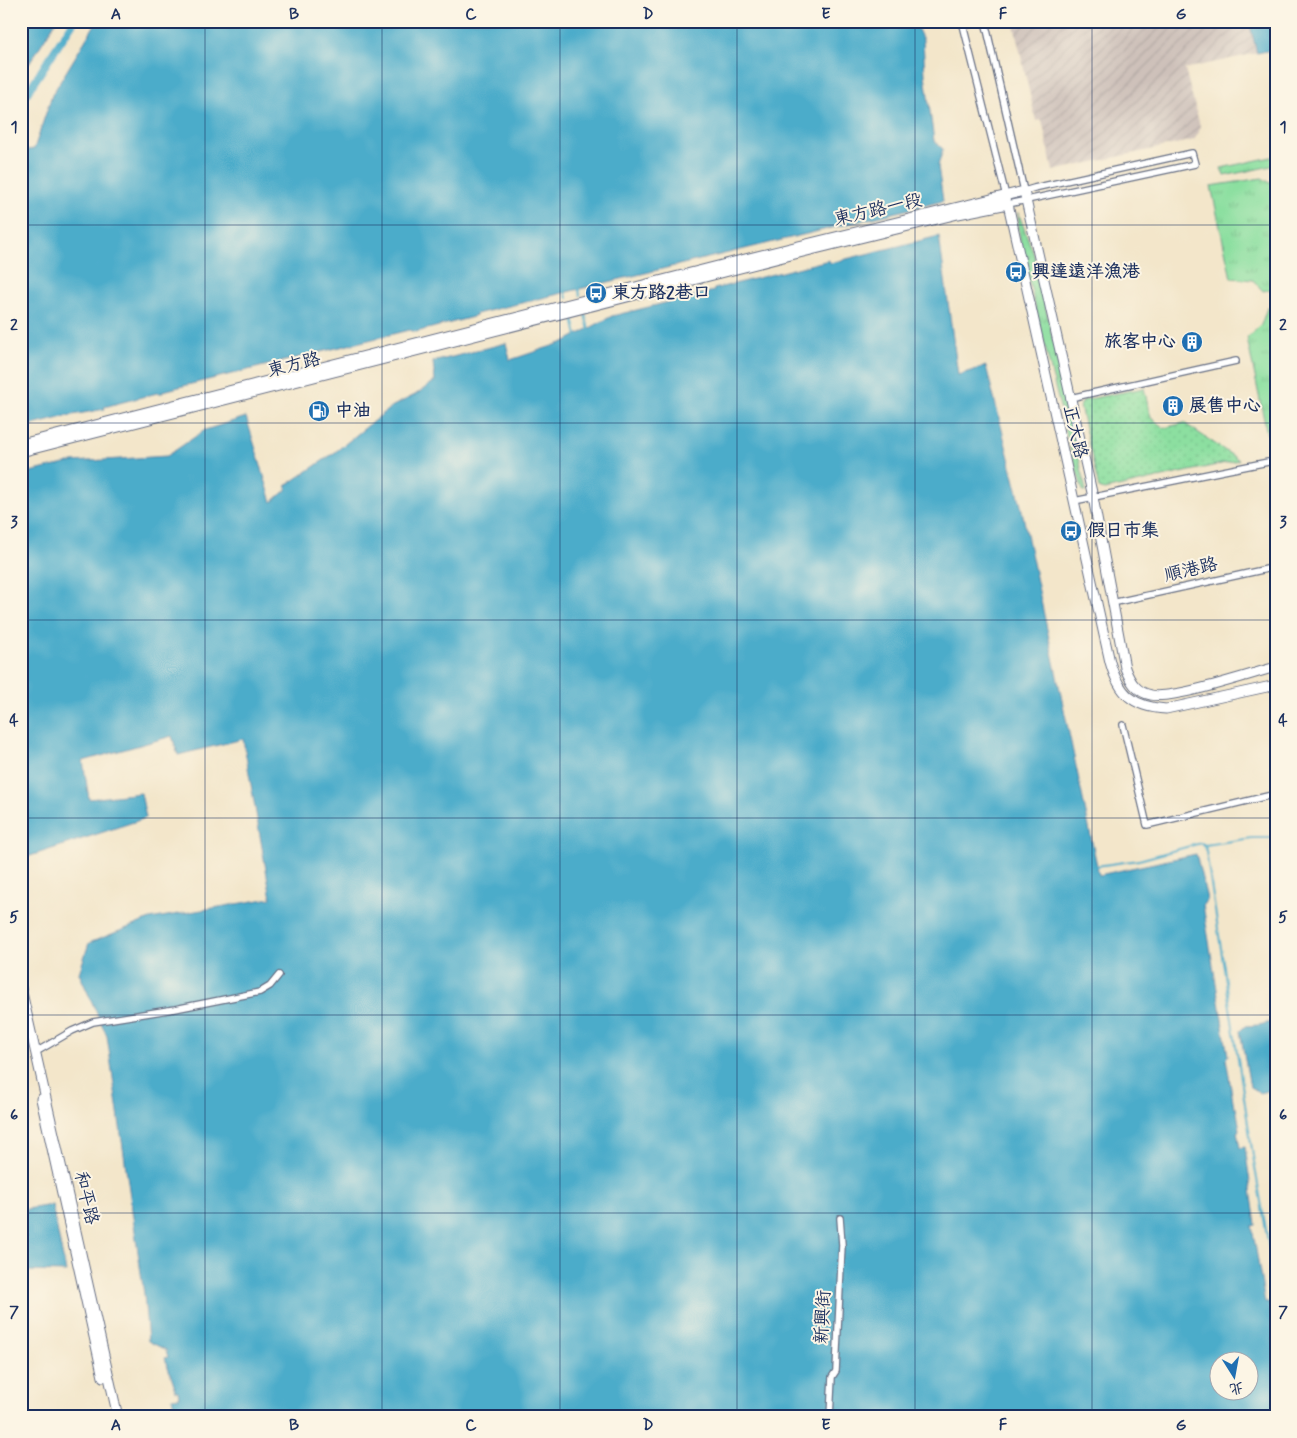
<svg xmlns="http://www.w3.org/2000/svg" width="1297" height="1438" viewBox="0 0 1297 1438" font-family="Mynerve,'LXGW WenKai TC',sans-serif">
  <defs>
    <pattern id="industrial-furrows" width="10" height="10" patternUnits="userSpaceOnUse" patternTransform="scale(1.25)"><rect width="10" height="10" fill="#cec1ba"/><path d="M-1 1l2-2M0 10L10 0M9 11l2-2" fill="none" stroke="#b0a6a2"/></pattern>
    <pattern id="grass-tufts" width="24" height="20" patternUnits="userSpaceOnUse" patternTransform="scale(1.25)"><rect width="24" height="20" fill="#8cdfa0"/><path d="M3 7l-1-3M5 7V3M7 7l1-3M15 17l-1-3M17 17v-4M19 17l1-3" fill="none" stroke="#78c08c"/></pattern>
    <pattern id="park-dots" width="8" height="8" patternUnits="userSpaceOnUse" patternTransform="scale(1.25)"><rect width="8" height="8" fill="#8cdfa0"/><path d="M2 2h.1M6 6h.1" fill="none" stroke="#78c08c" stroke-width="1.8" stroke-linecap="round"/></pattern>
  </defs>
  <rect width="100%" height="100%" fill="#fcf5e5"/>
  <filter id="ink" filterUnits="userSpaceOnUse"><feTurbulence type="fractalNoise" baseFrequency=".02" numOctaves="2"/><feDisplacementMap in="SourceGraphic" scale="10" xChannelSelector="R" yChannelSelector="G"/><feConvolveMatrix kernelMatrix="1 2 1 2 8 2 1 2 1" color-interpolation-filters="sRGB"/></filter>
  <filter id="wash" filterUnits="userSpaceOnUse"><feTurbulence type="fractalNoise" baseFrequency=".0096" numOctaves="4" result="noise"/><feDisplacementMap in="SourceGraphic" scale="20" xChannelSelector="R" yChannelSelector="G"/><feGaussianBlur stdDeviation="1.12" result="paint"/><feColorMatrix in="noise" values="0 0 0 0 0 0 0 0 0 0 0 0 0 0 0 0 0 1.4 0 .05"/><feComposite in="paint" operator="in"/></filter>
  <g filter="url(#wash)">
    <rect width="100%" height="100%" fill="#f3e6ca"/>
    <path fill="url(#industrial-furrows)" d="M1013 21H1249L1257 53 1185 69 1200 126 1199 132 1194 140 1053 171 1042 120 1036 121Z"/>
    <path fill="url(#grass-tufts)" stroke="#54877f" d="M1276 156V165L1224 176 1221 168Z
      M1262 178 1274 185 1276 194V288L1263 291 1253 280 1231 278 1211 186Z
      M1018 212 1034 255 1086 491H1083L1070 448 1022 252 1019 232Z
      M1276 306V440L1267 434 1247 338 1261 325 1267 308Z"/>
    <path fill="url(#park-dots)" stroke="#54877f" d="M1144 388 1151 418 1164 428 1184 423 1239 460 1104 490 1099 488 1080 406 1084 400Z"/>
    <path fill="#4bacca" stroke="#336e94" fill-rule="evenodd" d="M21 21H56L29 64 21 38Z
      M97 21H914L923 40 925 75 934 141 943 149 938 166 943 201 476 314 473 317 416 332 409 330 163 391V393H157L104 407 105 409 67 416 21 428V151L34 149 52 95Z
      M1249 21H1276V49L1257 53Z
      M939 236 958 375 986 366 1021 506 1099 875 1196 854 1207 899 1203 905 1228 1056 1226 1058 1234 1107H1236L1240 1130 1237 1132 1240 1148 1245 1147 1256 1225 1252 1226 1265 1303H1269L1275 1339H1273L1276 1353V1417H177L172 1398 179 1397 178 1391H176L165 1358 168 1357 166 1350 148 1341 144 1294 107 1036 79 973 89 943 150 919 271 898 243 739 178 755 172 736 83 761 89 799 141 793 146 818 21 859V474L73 462 167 456 205 430 246 417 272 502 286 490 287 485 334 453 391 407 415 395 435 381 433 362 506 343 510 360 564 342 612 316 714 291V289L829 260 830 263ZM1220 1360H1250V1390H1220Z
      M1276 1021V1088L1260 1093 1250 1087 1240 1031 1245 1026 1259 1025Z
      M52 1205 66 1272 21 1271V1210Z"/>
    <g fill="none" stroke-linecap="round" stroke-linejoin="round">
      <path stroke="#4bacca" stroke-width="2" d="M578 287 580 295
        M565 291 567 298
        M585 314 589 330
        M573 318 577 336
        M1205 845 1253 1156 1276 1287
        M1096 866 1139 860 1201 843 1205 845 1252 838H1276"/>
      <path stroke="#4bacca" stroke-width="8" d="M21 102 74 21"/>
    </g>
  </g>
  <g filter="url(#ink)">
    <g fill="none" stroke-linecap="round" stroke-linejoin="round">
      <g stroke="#676f84" stroke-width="8">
        <path id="street" d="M962 21 1008 204 1195 164 1192 153 1034 188 1024 191 985 21
          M963 26 984 21
          M1070 398 1236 361
          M1074 501 1268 462
          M1112 603 1276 567
          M1123 725 1147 825 1276 794
          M36 1052 72 1031 93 1022 175 1009 260 992 270 986 279 975
          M830 1417 832 1377 836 1371 842 1245 840 1218"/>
      </g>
      <g stroke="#676f84" stroke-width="11">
        <path id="primary" d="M21 444 745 259 1024 191 1093 497 1125 668C1130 681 1136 692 1151 695 1173 700 1250 674 1276 667
          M21 452 795 254 958 214 1008 204 1110 662C1119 694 1133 707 1166 709L1276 685
          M21 988 118 1417
          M41 1099 103 1377"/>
      </g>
      <use href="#street" stroke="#fff" stroke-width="5.5"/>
      <use href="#primary" stroke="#fff" stroke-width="9"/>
    </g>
  </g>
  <path fill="none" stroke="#1b2f5e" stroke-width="1" stroke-opacity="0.55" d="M205 21V1417M382 21V1417M560 21V1417M737 21V1417M915 21V1417M1092 21V1417M21 225H1276M21 423H1276M21 620H1276M21 818H1276M21 1015H1276M21 1213H1276"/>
  <defs>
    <g id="bus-disc" transform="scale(1.125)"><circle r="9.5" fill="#1f6fb2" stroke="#fcf5e5"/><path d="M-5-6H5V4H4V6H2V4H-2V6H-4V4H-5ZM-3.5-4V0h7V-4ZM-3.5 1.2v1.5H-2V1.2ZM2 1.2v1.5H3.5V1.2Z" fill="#fff"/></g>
    <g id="building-disc" transform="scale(1.125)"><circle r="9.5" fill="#1f6fb2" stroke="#fcf5e5"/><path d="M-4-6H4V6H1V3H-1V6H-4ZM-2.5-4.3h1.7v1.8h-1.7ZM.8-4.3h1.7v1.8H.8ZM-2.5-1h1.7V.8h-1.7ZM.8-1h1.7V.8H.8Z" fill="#fff"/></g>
    <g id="fuel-disc" transform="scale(1.125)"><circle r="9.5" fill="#1f6fb2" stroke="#fcf5e5"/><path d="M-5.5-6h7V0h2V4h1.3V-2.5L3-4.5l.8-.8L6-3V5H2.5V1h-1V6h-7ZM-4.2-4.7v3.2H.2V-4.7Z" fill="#fff"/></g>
  </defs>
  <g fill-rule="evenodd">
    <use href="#bus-disc" x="1016" y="272"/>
    <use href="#bus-disc" x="596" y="293"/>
    <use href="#building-disc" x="1192" y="342"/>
    <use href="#building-disc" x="1173" y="406"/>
    <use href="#fuel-disc" x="319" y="411"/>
    <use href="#bus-disc" x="1071" y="531"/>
  </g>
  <g text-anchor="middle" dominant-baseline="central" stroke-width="4" stroke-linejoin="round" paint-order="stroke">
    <g font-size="18" fill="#1b2f5e" stroke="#fcf5e5">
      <text transform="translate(878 210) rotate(-13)">東方路一段</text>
      <text transform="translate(294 365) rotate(-14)">東方路</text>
      <text transform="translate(1075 432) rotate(77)">正大路</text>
      <text transform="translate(1191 570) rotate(-13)">順港路</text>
      <text transform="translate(86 1198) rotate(77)">和平路</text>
      <text transform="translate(823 1317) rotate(-87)">新興街</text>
    </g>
    <g font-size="18" font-weight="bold" fill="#1b2f5e" stroke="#fcf5e5" text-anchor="start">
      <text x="1032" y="272">興達遠洋漁港</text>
      <text x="612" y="293">東方路2巷口</text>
      <text x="1176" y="342" text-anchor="end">旅客中心</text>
      <text x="1189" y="406">展售中心</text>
      <text x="335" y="411">中油</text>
      <text x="1087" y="531">假日市集</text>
    </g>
  </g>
  <rect width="1297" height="1438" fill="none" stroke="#fcf5e5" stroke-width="55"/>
  <g transform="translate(1234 1376) rotate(169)"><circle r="24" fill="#fcf5e5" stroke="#a2a6af"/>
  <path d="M0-4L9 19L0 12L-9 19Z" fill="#1f6fb2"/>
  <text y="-8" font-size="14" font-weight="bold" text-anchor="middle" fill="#1b2f5e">北</text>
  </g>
  <rect x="28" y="28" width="1242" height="1382" fill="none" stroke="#1b2f5e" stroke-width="2"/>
  <g font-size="16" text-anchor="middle" font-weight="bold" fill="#1b2f5e">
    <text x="116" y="19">A</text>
    <text x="294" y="19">B</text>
    <text x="471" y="19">C</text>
    <text x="648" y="19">D</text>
    <text x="826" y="19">E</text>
    <text x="1003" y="19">F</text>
    <text x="1181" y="19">G</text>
    <text x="14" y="132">1</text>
    <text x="1283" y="132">1</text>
    <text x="14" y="330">2</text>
    <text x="1283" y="330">2</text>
    <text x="14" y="527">3</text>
    <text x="1283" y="527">3</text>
    <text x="14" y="725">4</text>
    <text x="1283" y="725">4</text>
    <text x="14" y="922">5</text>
    <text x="1283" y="922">5</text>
    <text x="14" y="1120">6</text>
    <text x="1283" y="1120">6</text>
    <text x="14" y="1317">7</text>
    <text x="1283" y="1317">7</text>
    <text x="116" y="1430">A</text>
    <text x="294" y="1430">B</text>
    <text x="471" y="1430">C</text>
    <text x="648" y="1430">D</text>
    <text x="826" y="1430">E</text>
    <text x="1003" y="1430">F</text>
    <text x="1181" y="1430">G</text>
  </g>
</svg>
